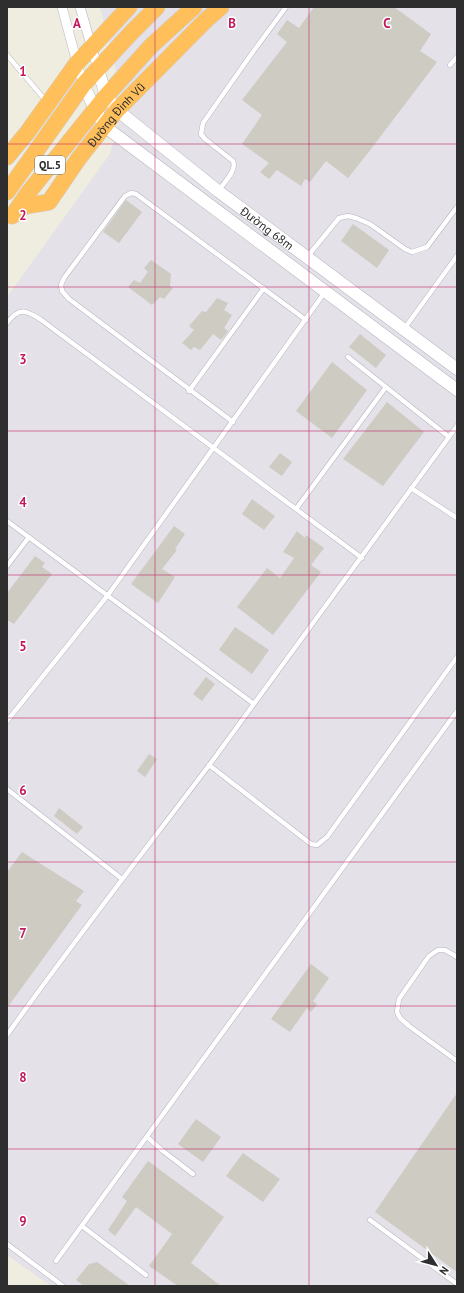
<svg xmlns="http://www.w3.org/2000/svg" width="464" height="1293" viewBox="0 0 464 1293" font-family="'PT Sans',sans-serif">
  <rect width="100%" height="100%" fill="#efece0"/>
  <path fill="#e4e1e8" d="M100 7H457V1286H51L7 1255V297L110 154 124 103Z"/>
  <path fill="#cecbc3" d="M314 7H394L431 34 420 51 437 62 371 149 348 178 326 161 310 182 305 179 301 186 277 170 269 179 260 172 269 163 242 144 262 115 242 100 287 42 277 34 287 20 299 28Z
    M126 200 142 212 119 243 103 232Z
    M353 224 389 250 377 268 341 241Z
    M151 260 171 274 170 286 173 288 164 299 160 297 152 305 128 287 134 280 140 283 148 272 144 268Z
    M217 298 228 303 224 310 232 315 224 328 228 331 221 340 213 334 200 350 194 347 191 350 182 343 194 330 189 326 202 311 206 312Z
    M360 334 386 355 376 368 349 347Z
    M332 362 367 390 332 438 296 411Z
    M387 402 424 432 383 486 343 459Z
    M280 453 292 462 282 476 269 467Z
    M252 499 275 516 264 530 242 514Z
    M174 526 185 534 175 549 177 550 162 569 175 577 158 603 131 584Z
    M297 531 305 538 306 535 324 548 311 565 321 572 273 635 237 607 267 568 280 578 294 558 283 552Z
    M35 556 45 563 42 567 52 574 14 624 7 620V593Z
    M235 627 269 650 252 674 219 650Z
    M206 677 215 684 202 701 193 694Z
    M149 754 157 759 145 777 137 771Z
    M59 808 83 827 77 834 54 816Z
    M22 852 84 891 76 901 82 905 7 1008V872Z
    M311 964 329 978 313 1001 317 1004 311 1012 307 1008 290 1032 271 1019Z
    M457 1093V1272L375 1212Z
    M196 1119 221 1137 203 1162 178 1144Z
    M243 1153 280 1179 263 1202 226 1176Z
    M148 1161 224 1217 191 1263 221 1286H178L149 1266 172 1234 136 1207 115 1236 108 1230 127 1201 122 1197Z
    M97 1262 130 1286H84L76 1280 89 1264Z"/>
  <g fill="none" stroke-linecap="round" stroke-linejoin="round">
    <g stroke="#b4b4c1" stroke-width="5.5">
      <path id="lane" d="M7 55 46 101
        M450 65 457 57
        M219 190C224 182 237 171 233 161L205 139 201 134 203 123 250 56 286 7
        M308 256 339 218 348 216 356 218 370 224 405 249 412 252 427 247 457 207
        M7 323C19 307 25 310 40 319L362 558
        M404 329 457 256
        M348 357 449 437
        M189 391 264 288
        M233 422 69 299 62 291 61 285 64 278 125 196 131 193 136 194 306 320
        M411 488 457 518
        M296 509 386 387
        M7 521 254 704
        M7 566 29 537
        M7 721 108 595 325 292
        M209 765 311 844 317 845 327 837 457 657
        M7 789 122 879
        M457 957 445 950H438L429 956 399 999 397 1012 400 1018 409 1026 457 1061
        M7 1035C72 943 142 854 210 764 293 652 375 539 457 426
        M147 1137 163 1151 193 1174
        M370 1220 457 1284
        M82 1226 146 1275
        M7 1244 63 1286
        M56 1261 457 711"/>
    </g>
    <g stroke="#b4b4c1" stroke-width="10">
      <path id="street" d="M62 7 83 85
        M80 7 98 69"/>
    </g>
    <g stroke="#b4b4c1" stroke-width="13">
      <g id="secondary">
        <path id="s1" d="M98 69 106 96 117 110 218 191 457 369"/>
        <path d="M83 85 104 126 457 390"/>
      </g>
    </g>
    <g stroke="#cdcdcd" stroke-width="17">
      <g id="highway">
        <path d="M7 157 27 133 77 63 129 7"/>
        <path d="M7 192 83 85 131 33 157 7"/>
        <path d="M15 212 28 193 106 96 151 46 194 7"/>
        <path id="s2" d="M12 216 25 206 49 202 79 158 117 110 206 20 221 7"/>
      </g>
    </g>
    <use href="#lane" stroke="#fff" stroke-width="4.5"/>
    <use href="#street" stroke="#fff" stroke-width="9"/>
    <use href="#secondary" stroke="#fff" stroke-width="12"/>
    <use href="#highway" stroke="#ffc05c" stroke-width="16"/>
  </g>
  <path fill="none" stroke="#c2185b" stroke-width="1" stroke-opacity="0.55" d="M155 7V1286M309 7V1286M7 144H457M7 287H457M7 431H457M7 575H457M7 718H457M7 862H457M7 1006H457M7 1149H457"/>
  <g text-anchor="middle" dominant-baseline="central" stroke-width="3" stroke-linejoin="round" paint-order="stroke">
    <rect fill="#fff" stroke="#6d6d6d" stroke-width="1" x="35" y="156" width="30" height="18" rx="3"/>
    <g font-size="11" font-weight="bold" fill="#2e2e2e">
      <text x="50" y="165">QL.5</text>
    </g>
    <g font-size="12" fill="#2e2e2e" stroke="#fff">
      <text stroke="none"><textPath href="#s2" startOffset="151">Đường Đình Vũ</textPath></text>
      <text stroke="none"><textPath href="#s1" startOffset="237">Đường 68m</textPath></text>
    </g>
  </g>
  <g font-size="13" text-anchor="middle" font-weight="bold" fill="#c2185b" stroke="#fff" stroke-width="3" stroke-linejoin="round" paint-order="stroke">
    <text x="77" y="28">A</text>
    <text x="232" y="28">B</text>
    <text x="387" y="28">C</text>
    <text x="23" y="76">1</text>
    <text x="23" y="220">2</text>
    <text x="23" y="364">3</text>
    <text x="23" y="507">4</text>
    <text x="23" y="651">5</text>
    <text x="23" y="795">6</text>
    <text x="23" y="938">7</text>
    <text x="23" y="1082">8</text>
    <text x="23" y="1226">9</text>
  </g>
  <rect width="464" height="1293" fill="none" stroke="#2e2e2e" stroke-width="16"/>
  <g transform="translate(436 1265) rotate(126)" stroke="#ffffff" stroke-width="3" paint-order="stroke">
  <path d="M0-3L7 15L0 10L-7 15Z" fill="#2e2e2e"/>
  <text y="-6" font-size="11" font-weight="bold" text-anchor="middle" fill="#2e2e2e">N</text>
  </g>
</svg>
